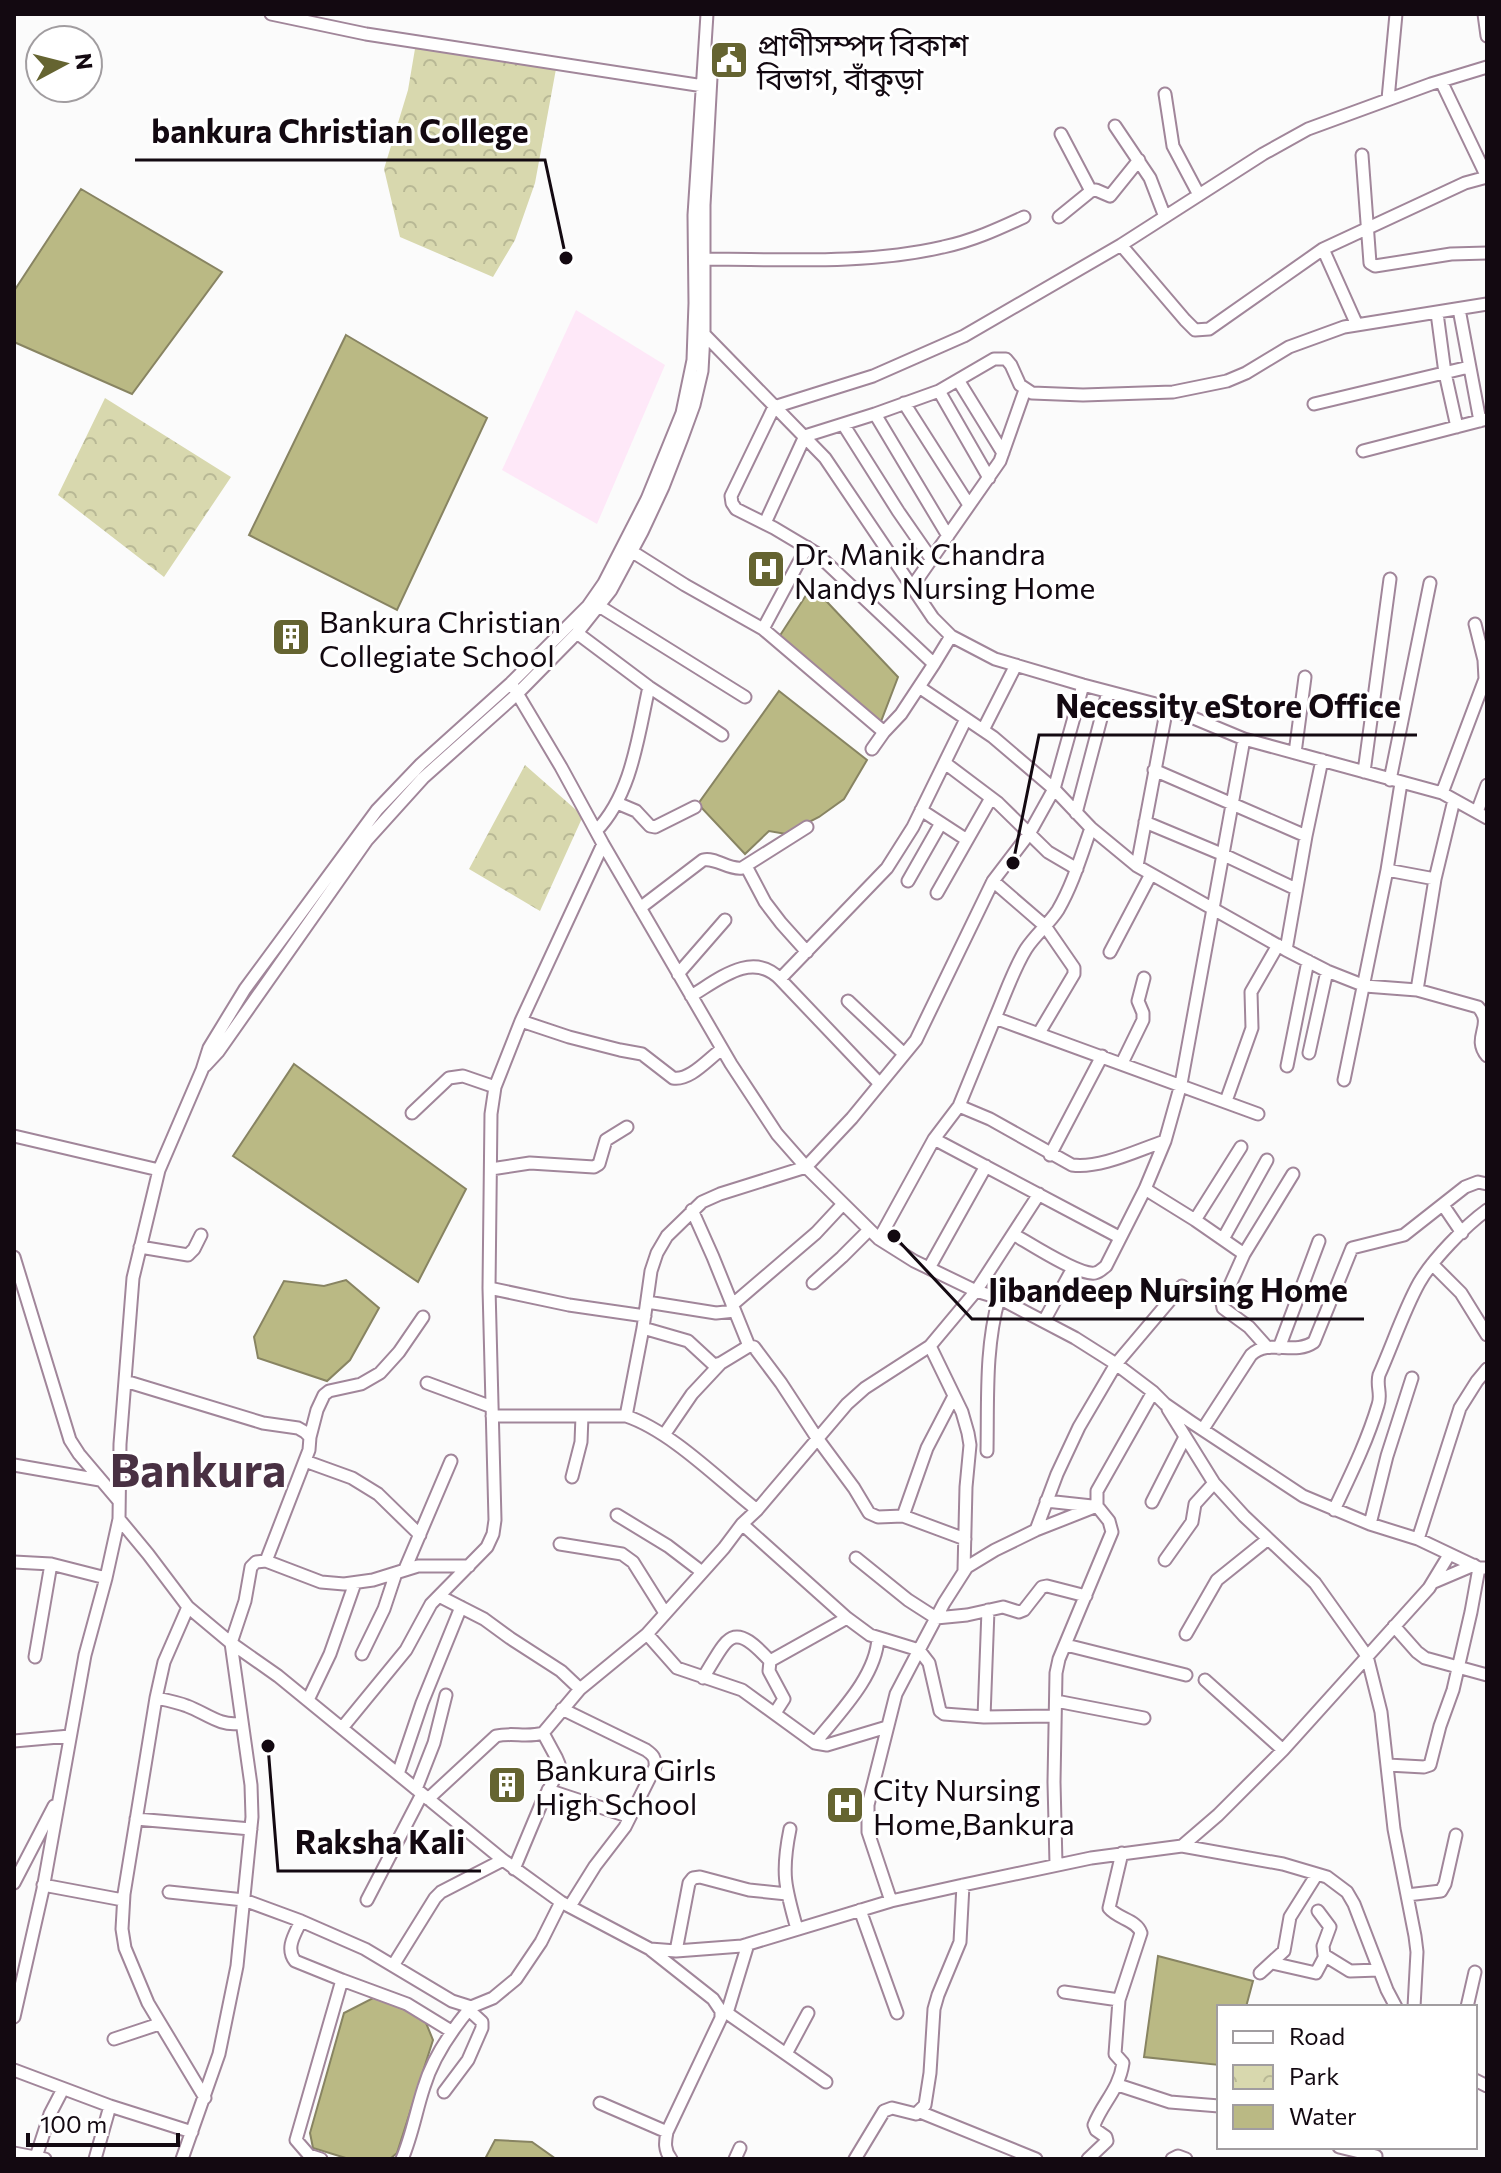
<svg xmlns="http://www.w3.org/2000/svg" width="1501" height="2173" viewBox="0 0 1501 2173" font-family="Commissioner,'Noto Sans Bengali',sans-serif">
  <defs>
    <pattern id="park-crowns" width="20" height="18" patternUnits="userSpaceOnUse" patternTransform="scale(2)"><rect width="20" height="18" fill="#d8d8ae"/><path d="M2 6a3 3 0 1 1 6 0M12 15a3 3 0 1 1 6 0" fill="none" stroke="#b8b895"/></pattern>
  </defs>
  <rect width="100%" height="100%" fill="#fbfbfb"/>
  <path fill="#fee8f8" d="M576 310 665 365 597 524 502 470Z"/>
  <path fill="url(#park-crowns)" d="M417 37 558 58 535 183 515 240 493 277 400 237 384 169 408 90Z
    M105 398 231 477 164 577 58 495Z
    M525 765 583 816 540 911 469 869Z"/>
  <path fill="#bab984" stroke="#888462" stroke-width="2" d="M81 189 222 272 132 394 14 342V291Z
    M346 335 487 418 397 610 249 535Z
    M812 586 898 677 880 724 779 637Z
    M779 691 867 760 844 799 819 817 786 834 769 831 745 854 698 804Z
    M294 1064 466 1189 418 1282 233 1156Z
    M346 1280 379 1308 350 1360 327 1381 258 1358 254 1337 284 1281 324 1286Z
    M1158 1956 1253 1981 1246 2007H1219V2065L1144 2057Z
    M375 1997 424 2018 433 2040 397 2153 390 2159H349L313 2148 310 2133 344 2013Z
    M495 2140 532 2142 556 2159H485Z"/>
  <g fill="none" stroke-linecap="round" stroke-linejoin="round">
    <g stroke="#a1869a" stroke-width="15">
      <path id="minor" d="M271 14 366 34 710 87
        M1484 14 1487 36
        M1441 81 1487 177
        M1165 94 1173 146 1199 195
        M1388 99 1396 14
        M1115 126 1150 178 1165 217
        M1061 134 1091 191
        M1362 155 1370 263 1375 266 1451 254 1487 253
        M1059 217 1091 191 1096 190 1110 196 1139 160
        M1121 245 1185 320 1195 330 1209 329 1323 249 1465 183 1487 177
        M1323 249 1357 325
        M702 259C782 259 865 265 943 247 972 241 998 229 1024 217
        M1459 309 1480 421
        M1437 313 1445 373 1457 427
        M702 332 825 458 933 618 951 636 995 659 1083 685 1167 707 1244 739 1442 793 1487 818
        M958 380 1003 453
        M939 391 989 478
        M904 403 969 505
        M1314 404 1469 367
        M875 414 948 536
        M843 424 898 511 932 560
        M1363 451 1487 419
        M765 523 805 436 875 414 939 391 994 359H1006L1011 365 1020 385 1032 393 1083 395 1173 392 1227 381 1246 373 1289 347 1344 327 1487 304
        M628 549 685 585 763 629 884 732
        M912 587 1000 461 1025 390
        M599 606 745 697
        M763 629 807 547
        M577 633 649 687 722 735
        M951 636 934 664 816 553 774 528 736 509 732 503 731 496 774 407 873 376 964 336 1121 245 1263 154 1308 129 1431 84 1487 67
        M511 683 561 767 603 844 731 1064 777 1134 806 1167 879 1239 914 1261 976 1291 999 1298 1075 1338 1116 1364 1153 1392 1165 1404 1191 1422 1303 1496 1370 1524 1418 1539 1479 1568H1487
        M919 687 993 737 1054 789 1091 828 1137 866 1286 950 1327 971 1365 986 1417 990
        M983 730 1016 665
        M872 749 884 732 901 714 934 664
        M1295 753 1305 677
        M945 763 998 803 1048 852 1077 869
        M1154 770 1306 836
        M1364 772 1390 579
        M1390 780 1430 583
        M1442 793 1485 679 1484 660 1475 624
        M1454 800 1435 879 1417 990 1478 1007C1495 1025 1471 1037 1487 1056
        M617 803 636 811 650 826 655 827 695 807
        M921 810 967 840
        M1477 812 1487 785
        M1076 813 1108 692
        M1145 822 1224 855 1296 889
        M596 831C632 794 638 736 649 687
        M746 866 765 902 781 923 807 952
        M1137 866 1167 707
        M1387 870 1435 879
        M908 881 941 823
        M993 881 1045 926 1074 968V974L1039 1033
        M937 893 991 798
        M640 908 703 860C716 857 728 870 742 868L807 827
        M1286 950 1306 836 1322 760
        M1110 952 1151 874
        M678 974 725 920
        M780 979 887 868 913 827 966 719
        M691 996C718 980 752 950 780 979L880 1084
        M848 1001 904 1054
        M995 1018C1005 995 1013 970 1026 949 1035 935 1049 924 1058 910 1073 884 1081 856 1091 828
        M521 1021 569 1037 620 1050 642 1054 673 1078C690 1081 708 1059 722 1049
        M1309 1053 1327 971
        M1122 1063 1143 1020V1013L1138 1001 1144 978
        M205 1066 218 1052 367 840 423 778 517 694 577 633 611 590 642 532 663 487 682 438 694 405 702 371 704 334V205L712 59
        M1287 1066 1308 961
        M1344 1080 1387 870 1401 783
        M1226 1101 1252 1028 1251 992 1278 945
        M959 1106 990 1119 1072 1165C1100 1169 1138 1150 1165 1141
        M412 1113 449 1078 463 1076 495 1087
        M14 1136 159 1170
        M934 1139 1119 1237
        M1050 1155 1102 1056
        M491 1169 530 1163 594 1167 599 1164 606 1140 627 1127
        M1145 1189 1195 1220 1244 1254
        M1443 1205 1462 1233
        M692 1210 713 1257 749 1346
        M1195 1220 1241 1147
        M1013 1234C1029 1243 1079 1276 1095 1273 1100 1272 1102 1269 1106 1266L1145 1189 1165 1141 1181 1084 1244 739
        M879 1239 934 1139 959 1106 995 1018 1258 1114
        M1223 1239 1267 1160
        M140 1247 188 1255 194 1249 201 1235
        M14 1257 70 1440 79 1454 118 1500
        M1432 1264 1461 1293 1487 1335
        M929 1268 986 1166
        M813 1283 842 1257 869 1230
        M489 1288 569 1305 645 1316
        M647 1302 716 1313 735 1311
        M732 1305 816 1233 843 1204
        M1044 1321 1073 1268
        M643 1328 688 1341 714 1365 721 1363 749 1346 754 1347 781 1383 817 1438 854 1488 869 1513 878 1517 903 1516 965 1539
        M930 1346 962 1412 968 1433 970 1445 966 1487 964 1570
        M1266 1346 1249 1327 1223 1308 1222 1303 1244 1254 1293 1174
        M1279 1348 1319 1241
        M125 1381 263 1423 298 1428 305 1432 310 1437 309 1450 266 1561
        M427 1383 492 1407
        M1168 1409 1214 1483 1244 1516 1315 1583 1367 1656 1381 1712 1394 1829 1415 1936 1417 1952 1414 2007
        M492 1416H626C671 1431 719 1480 757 1510
        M626 1416 643 1328 651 1271 657 1253 667 1236 702 1202 720 1194 806 1167 852 1118 916 1040 993 881 1029 834 1054 789 1083 685
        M1203 1429 1251 1355C1269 1338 1294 1356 1314 1342L1352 1248 1404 1235 1465 1187 1478 1182 1487 1184
        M664 1435 692 1394 721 1363
        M310 1437 317 1410 324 1395 329 1391 361 1384 380 1373 399 1352 423 1317
        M987 1451C988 1399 985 1348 999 1298
        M305 1461 352 1478 378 1494 420 1535
        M14 1465 100 1480
        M572 1477 581 1442 582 1416
        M1046 1501 1092 1506
        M1152 1502 1185 1437
        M1334 1510C1350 1476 1367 1442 1378 1405 1382 1394 1376 1386 1379 1375 1392 1346 1404 1310 1419 1283 1432 1260 1466 1225 1487 1210
        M617 1515 668 1546 702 1572
        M903 1516 927 1448 954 1396
        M119 1519 148 1554 188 1607 231 1643 278 1676 503 1860 561 1902 650 1949 676 1951 742 1946 891 1901 963 1885 1091 1858 1182 1846 1218 1815 1283 1750 1429 1588 1449 1555
        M742 1524 847 1618 870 1635 919 1650 929 1663 940 1711 944 1714 984 1717 1055 1716
        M1370 1524 1387 1456 1412 1378
        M1036 1530 1057 1474 1079 1427 1116 1364 1182 1286
        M1418 1539 1460 1408 1477 1381 1487 1369
        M560 1544 622 1554 633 1562 665 1613
        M856 1558 908 1600 936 1618 967 1615 1003 1607 1019 1612 1024 1610 1042 1587 1047 1586 1086 1596
        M1165 1560 1192 1522 1195 1504 1214 1483
        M14 1562 51 1564 106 1578
        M405 1569 451 1461
        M1434 1582 1474 1565
        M439 1596 484 1619 510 1638 561 1671 580 1689
        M188 1607 164 1662 156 1698 124 1894 122 1929 125 1948 148 2003 205 2098
        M1394 1626 1417 1652 1425 1658 1487 1675
        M647 1634 677 1668 742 1690 815 1743 827 1745 887 1727
        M1186 1634 1217 1580 1268 1539
        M1066 1645 1186 1675
        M362 1654 384 1609 396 1573
        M35 1657 51 1564
        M703 1678C728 1638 731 1618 770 1661
        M1205 1680 1283 1750
        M156 1698C166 1700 177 1702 187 1706 206 1713 220 1727 241 1723
        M308 1700 330 1654 355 1583
        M1056 1701 1144 1718
        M562 1709 646 1750C653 1755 656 1758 655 1767L625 1827 595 1866 570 1906
        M775 1713 784 1699 769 1671 770 1661 847 1618
        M984 1717 988 1610
        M342 1728 406 1650 431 1604 487 1547 493 1534 495 1520 489 1288 491 1114 495 1087 521 1021 603 844
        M14 1741 70 1736
        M815 1743C838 1714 876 1677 878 1638
        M1388 1765 1424 1767 1430 1765 1440 1726 1453 1690 1471 1612 1479 1568
        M398 1774 422 1703 461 1607
        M416 1789 434 1743 446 1695
        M548 1790 630 1817
        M428 1799 496 1736C512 1732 527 1738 543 1733L580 1689 647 1634 724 1548 742 1524 757 1510 847 1404 865 1388 930 1346 976 1291 1039 1194
        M136 1819 251 1829
        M790 1829C781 1873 785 1887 797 1929
        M1182 1846 1283 1864 1327 1877 1347 1892 1354 1904 1387 1990 1396 2007
        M1056 1864 1054 1782 1056 1673 1059 1659 1112 1532 1109 1521 1097 1506V1491L1153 1392
        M514 1869 542 1802 556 1776 559 1764 556 1757 543 1733
        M14 1883 54 1806
        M43 1885 123 1900
        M169 1892 244 1900 301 1921 365 1949 452 2001 471 2007 493 1998 516 1979 541 1942 561 1902
        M1407 1895 1441 1891 1445 1884 1456 1835
        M367 1900 422 1794
        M891 1901 868 1832V1805L896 1694 919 1650 944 1603 967 1567 995 1550 1036 1530 1097 1506
        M860 1910 897 2013
        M1318 1911 1330 1927 1323 1946 1324 1955 1350 1971 1379 1970
        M301 1921C295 1934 285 1948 295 1961L342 1980 296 2140 309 2155 321 2159
        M651 1950 713 1999 721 2011V2018L667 2132C665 2142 664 2150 671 2159
        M676 1951 689 1883 693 1878 700 1877 749 1890 787 1894
        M1272 1963 1316 1973 1325 1956
        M394 1964 435 1898 441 1892 503 1860
        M1260 1973 1284 1951 1290 1917 1317 1874
        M342 1980 407 2004 451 2031
        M1064 1992 1119 2000
        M1467 2007 1475 1972
        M721 2011 727 2013 826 2082
        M727 2013 748 1944
        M14 2017 43 1889 85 1655 106 1578 119 1519 120 1444 133 1278 159 1170 202 1070 209 1048 245 989 377 810 421 764 511 683 588 606 604 583 647 499 682 413 693 360 695 303 694 215 707 14
        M114 2039 159 2024
        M786 2054 808 2013
        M14 2070 110 2106 192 2132
        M1475 2080 1487 2086
        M1118 2085 1170 2102 1219 2106
        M444 2092 468 2060 482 2028V2022L469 2010
        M600 2103 667 2132
        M920 2112 1036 2159
        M1339 2147 1376 2156
        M14 2153 45 2159
        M36 2157 50 2114 63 2089
        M95 2159 110 2106
        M182 2159 219 2054 237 1966 252 1817 251 1785 231 1643 245 1601 251 1567 256 1562 266 1561 321 1582 344 1584 373 1580 418 1566H469
        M402 2159C412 2136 416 2111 424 2087 433 2057 451 2031 471 2007
        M735 2159 740 2148
        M855 2159 884 2111 892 2108 916 2114 925 2105 930 2073 934 2009 938 1995 960 1942 963 1885
        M1088 2159 1107 2141 1106 2137 1096 2130 1094 2125C1103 2102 1119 2090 1123 2063L1115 2054 1119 2000 1141 1933C1137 1920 1118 1919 1109 1908L1122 1853
        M1172 2159 1178 2156 1186 2159"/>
    </g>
    <use href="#minor" stroke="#fff" stroke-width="11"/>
  </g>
  <defs>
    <g id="civic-square" transform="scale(2)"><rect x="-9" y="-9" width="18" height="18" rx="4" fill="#656431" stroke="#fff"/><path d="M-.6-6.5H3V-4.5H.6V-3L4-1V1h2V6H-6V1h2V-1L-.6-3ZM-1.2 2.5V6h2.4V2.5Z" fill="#fff"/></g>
    <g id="hospital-square" transform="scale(2)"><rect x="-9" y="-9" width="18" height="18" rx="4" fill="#656431" stroke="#fff"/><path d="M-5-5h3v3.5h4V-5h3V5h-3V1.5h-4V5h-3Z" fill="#fff"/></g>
    <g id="building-square" transform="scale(2)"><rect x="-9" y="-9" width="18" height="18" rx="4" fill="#656431" stroke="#fff"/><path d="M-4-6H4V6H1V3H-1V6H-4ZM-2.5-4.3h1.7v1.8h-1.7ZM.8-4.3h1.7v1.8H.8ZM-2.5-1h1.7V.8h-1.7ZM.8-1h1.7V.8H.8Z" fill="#fff"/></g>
  </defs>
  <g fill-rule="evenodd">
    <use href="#civic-square" x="729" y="60"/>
    <use href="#hospital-square" x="766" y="569"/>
    <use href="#building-square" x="291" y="637"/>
    <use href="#building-square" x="507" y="1785"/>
    <use href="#hospital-square" x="845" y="1805"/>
  </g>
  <g text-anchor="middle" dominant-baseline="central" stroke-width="6" stroke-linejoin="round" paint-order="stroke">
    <g font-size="30" fill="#130911" stroke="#fff" text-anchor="start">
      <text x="757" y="43">প্রাণীসম্পদ বিকাশ<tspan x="757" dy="34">বিভাগ, বাঁকুড়া</tspan></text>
      <text x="794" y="552">Dr. Manik Chandra<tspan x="794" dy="34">Nandys Nursing Home</tspan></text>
      <text x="319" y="620">Bankura Christian<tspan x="319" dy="34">Collegiate School</tspan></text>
      <text x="535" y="1768">Bankura Girls<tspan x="535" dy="34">High School</tspan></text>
      <text x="873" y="1788">City Nursing<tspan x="873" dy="34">Home,Bankura</tspan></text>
    </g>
    <g font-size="46" font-weight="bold" fill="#493143" stroke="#fff">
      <text x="198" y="1468">Bankura</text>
    </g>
  </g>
  <path fill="none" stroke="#130911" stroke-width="3" d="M566 258L545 160H135M1013 863L1039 735H1417M894 1236L972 1319H1364M268 1746L278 1871H481"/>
  <g fill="#130911" stroke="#fff" stroke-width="3">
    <circle cx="566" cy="258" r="8"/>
    <circle cx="1013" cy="863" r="8"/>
    <circle cx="894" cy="1236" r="8"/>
    <circle cx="268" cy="1746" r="8"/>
  </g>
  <g font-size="32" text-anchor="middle" font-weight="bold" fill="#130911" stroke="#fff" stroke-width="6" stroke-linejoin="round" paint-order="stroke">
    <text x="340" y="143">bankura Christian College</text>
    <text x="1228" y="718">Necessity eStore Office</text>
    <text x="1168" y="1302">Jibandeep Nursing Home</text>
    <text x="380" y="1854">Raksha Kali</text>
  </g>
  <rect width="1501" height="2173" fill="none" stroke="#130911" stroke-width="32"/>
  <rect x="1217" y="2005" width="260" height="144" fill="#ffffff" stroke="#a19da0" stroke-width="2"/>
  <rect x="1233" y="2031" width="40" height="12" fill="#ffffff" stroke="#a19da0" stroke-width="2"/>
  <text x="1289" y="2045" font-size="24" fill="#130911">Road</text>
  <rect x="1233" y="2065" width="40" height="24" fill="url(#park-crowns)" stroke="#a19da0" stroke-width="2"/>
  <text x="1289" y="2085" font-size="24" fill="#130911">Park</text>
  <rect x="1233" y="2105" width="40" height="24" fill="#bab984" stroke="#a19da0" stroke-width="2"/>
  <text x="1289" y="2125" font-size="24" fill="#130911">Water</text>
  <g transform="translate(64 64) rotate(83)"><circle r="38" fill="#ffffff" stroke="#a19da0" stroke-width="2"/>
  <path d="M0-6L14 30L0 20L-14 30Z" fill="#656431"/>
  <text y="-12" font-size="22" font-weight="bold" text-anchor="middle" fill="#130911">N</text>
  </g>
  <path d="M28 2133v12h150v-12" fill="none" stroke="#130911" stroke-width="4"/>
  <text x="40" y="2133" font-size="24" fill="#130911" stroke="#ffffff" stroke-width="6" paint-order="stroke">100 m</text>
</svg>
